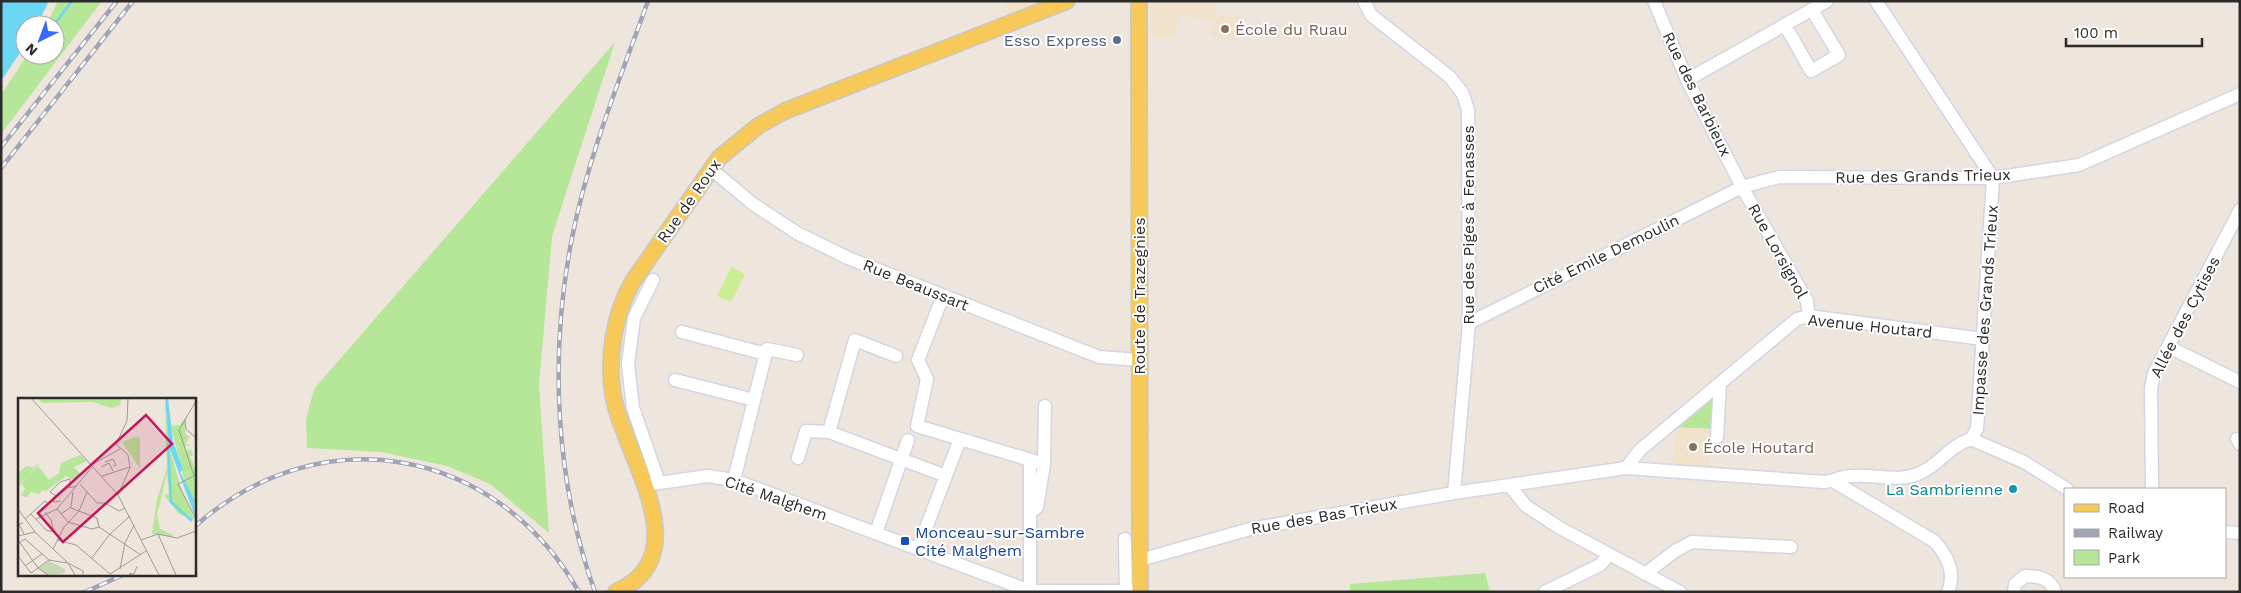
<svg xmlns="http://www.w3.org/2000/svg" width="2241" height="593" viewBox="0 0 2241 593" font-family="'Work Sans',sans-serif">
  <rect width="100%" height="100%" fill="#eee5dd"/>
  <path fill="#f0e2cb" d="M1004 1H1044L1009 15Z
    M1151 1H1216L1215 14 1241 18 1236 41 1211 36 1213 21 1180 15 1175 37H1152Z
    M1675 428 1713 429 1709 469 1673 468Z"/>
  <path fill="#b6e697" d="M58 1H102L1 134V95L27 55H55V25H46Z
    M615 42 552 236 539 385 549 533 490 484 447 466 381 452 307 448 306 420 314 389Z
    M1716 394 1713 429 1677 427Z
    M1485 573 1490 592H1350V584Z"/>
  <path fill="#ccee92" d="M731 267 745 274 731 302 717 296Z"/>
  <path fill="#6bd7f4" d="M1 1H49L37 25H25V45L1 81Z"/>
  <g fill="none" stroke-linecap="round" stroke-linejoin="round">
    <path stroke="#6bd7f4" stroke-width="2.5" d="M54 25 72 1"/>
    <g stroke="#d2d6e4" stroke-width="15">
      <path id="minor" d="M1364 1 1371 15 1450 77 1463 94 1468 110 1469 323 1454 493
        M1654 1 1687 80 1742 187 1807 301 1809 316
        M1876 1 1993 178 1977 429 1971 439
        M1785 25 1811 71 1839 55 1812 10
        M1687 80 1827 1
        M711 169 753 204 797 233 848 258 1099 357 1140 360
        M653 280 634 318 628 364 633 408 659 483
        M943 296 918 360 927 379 917 426 1044 464
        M1469 323 1742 187 1779 177 1993 178 2079 165 2240 94
        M682 332 766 354
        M2169 347 2240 382
        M896 356 855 340 829 432 946 476
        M675 380 754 400
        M1717 437 1720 384
        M1971 439 2024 462 2067 489
        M2237 439 2240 444
        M798 458 806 431 829 432
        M1030 460V591
        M1626 468 1640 450 1797 319 1809 316 1983 339
        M734 480 767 349 797 355
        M1833 481 1934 541C1947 555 1956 573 1948 592
        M645 485 708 476 734 480 1030 591H1140
        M1510 486 1526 506 1560 528 1680 592
        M2152 489 2151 389 2154 373 2240 210
        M1030 513 1037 507 1044 464 1045 406
        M2225 532 2240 533
        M876 533 908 440
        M1125 539 1126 591
        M918 549 960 439
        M1140 560 1250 529 1454 493 1626 468 1824 482C1834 481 1842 476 1851 476 1873 474 1899 483 1920 473 1941 464 1947 447 1971 439
        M1645 574 1675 551 1692 542 1791 547
        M1545 592 1600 565 1609 555
        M2014 592 2015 584 2025 576C2039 576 2050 578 2055 592"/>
    </g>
    <g stroke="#c8c8c8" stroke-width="18">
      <path id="major" d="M1139 1 1140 592
        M616 592C701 554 623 455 613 395 607 357 614 314 633 281L719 158 758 126 785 111 1067 1"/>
    </g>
    <use href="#minor" stroke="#fff" stroke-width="12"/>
    <use href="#major" stroke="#f7c958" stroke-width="15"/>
    <g stroke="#9fa4b6" stroke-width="4.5">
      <path id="rail" d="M1 147 117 1
        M1 168 133 1
        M194 527C320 415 496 446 579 592
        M85 592 125 574
        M595 592C555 481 549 354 572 238 588 156 620 79 648 1"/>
    </g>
    <use href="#rail" stroke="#fff" stroke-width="2.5" stroke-dasharray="8" stroke-linecap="butt"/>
  </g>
  <g fill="#8d6e63" stroke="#fff" stroke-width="2">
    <circle cx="1225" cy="29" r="5"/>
    <circle cx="1693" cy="447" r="5"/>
  </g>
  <circle fill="#5c6f8a" stroke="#fff" stroke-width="2" cx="1117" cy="40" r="5"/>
  <circle fill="#0f9aa8" stroke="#fff" stroke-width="2" cx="2013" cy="489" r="5"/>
  <rect fill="#1a4fb4" stroke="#fff" stroke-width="2" x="900" y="536" width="10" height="10" rx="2.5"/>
  <g text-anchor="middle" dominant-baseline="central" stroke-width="4" stroke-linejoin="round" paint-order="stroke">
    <g font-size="16" fill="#785e54" stroke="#fff" text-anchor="start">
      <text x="1235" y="29">École du Ruau</text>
      <text x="1703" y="447">École Houtard</text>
    </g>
    <g font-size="16" fill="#4e5e75" stroke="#fff" text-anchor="end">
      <text x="1107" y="40">Esso Express</text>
    </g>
    <g font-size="16" fill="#2b2b2b" stroke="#fff">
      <text transform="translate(1697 94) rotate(64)">Rue des Barbieux</text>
      <text transform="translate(1923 176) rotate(-1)">Rue des Grands Trieux</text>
      <text transform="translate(689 201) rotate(-55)">Rue de Roux</text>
      <text transform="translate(1468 225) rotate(-90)">Rue des Piges à Fenasses</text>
      <text transform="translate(1778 251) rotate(61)">Rue Lorsignol</text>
      <text transform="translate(1606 254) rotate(-26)">Cité Emile Demoulin</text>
      <text transform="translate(916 285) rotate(22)">Rue Beaussart</text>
      <text transform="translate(1139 296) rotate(-90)">Route de Trazegnies</text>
      <text transform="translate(1985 310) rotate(-86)">Impasse des Grands Trieux</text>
      <text transform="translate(2185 317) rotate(-63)">Allée des Cytises</text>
      <text transform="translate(1870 326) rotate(6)">Avenue Houtard</text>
      <text transform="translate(776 498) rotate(19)">Cité Malghem</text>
      <text transform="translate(1324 516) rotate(-10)">Rue des Bas Trieux</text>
    </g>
    <g font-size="16" fill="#0d838f" stroke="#fff" text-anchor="end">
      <text x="2003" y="489">La Sambrienne</text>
    </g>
    <g font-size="16" fill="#164399" stroke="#fff" text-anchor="start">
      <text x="915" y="532">Monceau-sur-Sambre<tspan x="915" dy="18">Cité Malghem</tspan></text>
    </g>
  </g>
  <g transform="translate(18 398)">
    <rect width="178" height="178" fill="#eee5dd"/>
    <path d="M20 0H104L102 7 94 10 74 4 24 5ZM147 0 151 47 162 88 177 122 161 116 146 97 151 95 149 76 139 117 142 131 155 137 154 139 134 136 139 101 149 70ZM167 20V35L171 39 168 46 173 47 166 48 169 53 173 51 175 57 172 58 177 71V106L167 84 153 28 162 27ZM120 38 122 41V71L104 44ZM62 57 69 63 56 69 63 77 57 83 48 78 27 94V91L21 96 13 94 9 99 3 98 7 91 4 86 9 78 0 90V75L8 68 15 69 23 64 9 77 20 68 31 82 41 75 43 65Z" fill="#b6e697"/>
    <path d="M31 163 47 171V175L31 177 21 170Z" fill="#c7d8b3"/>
    <path d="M147 0H150L155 43 165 72 162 74 176 101 177 118 151 48Z" fill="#6bd7f4"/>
    <path fill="none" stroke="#6bd7f4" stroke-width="2.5" d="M150 46 153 104 174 123"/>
    <path fill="none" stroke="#a09b96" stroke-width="1" d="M13 0 100 97 141 177M178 3 161 32 176 78 160 86 178 121M167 22 168 31 178 40M87 64 95 61 98 67 95 68M73 67 102 51M83 69 91 65 95 73M84 78 112 69M62 86 79 105H87L101 113 107 110M100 97 112 70 110 57 98 46 109 23 110 0M38 98 32 94 42 84 52 81V89M43 103 36 104 34 101 45 91 59 88M53 110 79 120 81 129 123 157M0 111 17 134 50 165 57 177M39 111 74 69M39 111 50 124 74 131 81 129M27 114 33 122 36 134M13 116 28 132 36 134 41 140M43 116 53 109 55 94M7 121 27 103 31 106M18 121 39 111M5 125 1 126 6 136M140 136 158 177M0 138 17 134M0 142 20 170 30 177M39 142 58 147 92 176M123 142 140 136 159 140 178 133M0 146 7 141 31 162 49 165M35 151 46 129 61 113 69 94M0 158 13 175 31 162M73 161 92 136 112 118M50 165 65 173V177M7 168 24 156M102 171 107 145 116 127M92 176 128 153M114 176H111H116L119 168"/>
    <path fill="#c2185b" fill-opacity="0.15" stroke="#c2185b" stroke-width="2.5" d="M128 17 154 46 45 144 20 115Z"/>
    <rect width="178" height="178" fill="none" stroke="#2b2b2b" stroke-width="2.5"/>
  </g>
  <rect width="2241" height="593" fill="none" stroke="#2b2b2b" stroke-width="5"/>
  <rect x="2064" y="488" width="162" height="90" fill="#ffffff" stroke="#aaaaaa"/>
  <rect x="2074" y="504" width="25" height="8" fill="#f7c958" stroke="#aaaaaa"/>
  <text x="2108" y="513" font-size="15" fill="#2b2b2b">Road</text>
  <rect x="2074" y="529" width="25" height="8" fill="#9fa4b6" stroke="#aaaaaa"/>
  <text x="2108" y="538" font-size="15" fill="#2b2b2b">Railway</text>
  <rect x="2074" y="550" width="25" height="15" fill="#b6e697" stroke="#aaaaaa"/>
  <text x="2108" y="563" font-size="15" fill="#2b2b2b">Park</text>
  <g transform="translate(40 40) rotate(222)"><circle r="24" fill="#ffffff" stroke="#aaaaaa"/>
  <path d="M0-4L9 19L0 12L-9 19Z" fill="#3868ff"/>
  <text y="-8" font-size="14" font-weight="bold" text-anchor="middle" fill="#2b2b2b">N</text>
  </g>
  <path d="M2066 38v8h136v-8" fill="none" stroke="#2b2b2b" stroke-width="2.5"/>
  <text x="2074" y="38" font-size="15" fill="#2b2b2b" stroke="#ffffff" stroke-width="4" paint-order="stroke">100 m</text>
</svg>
